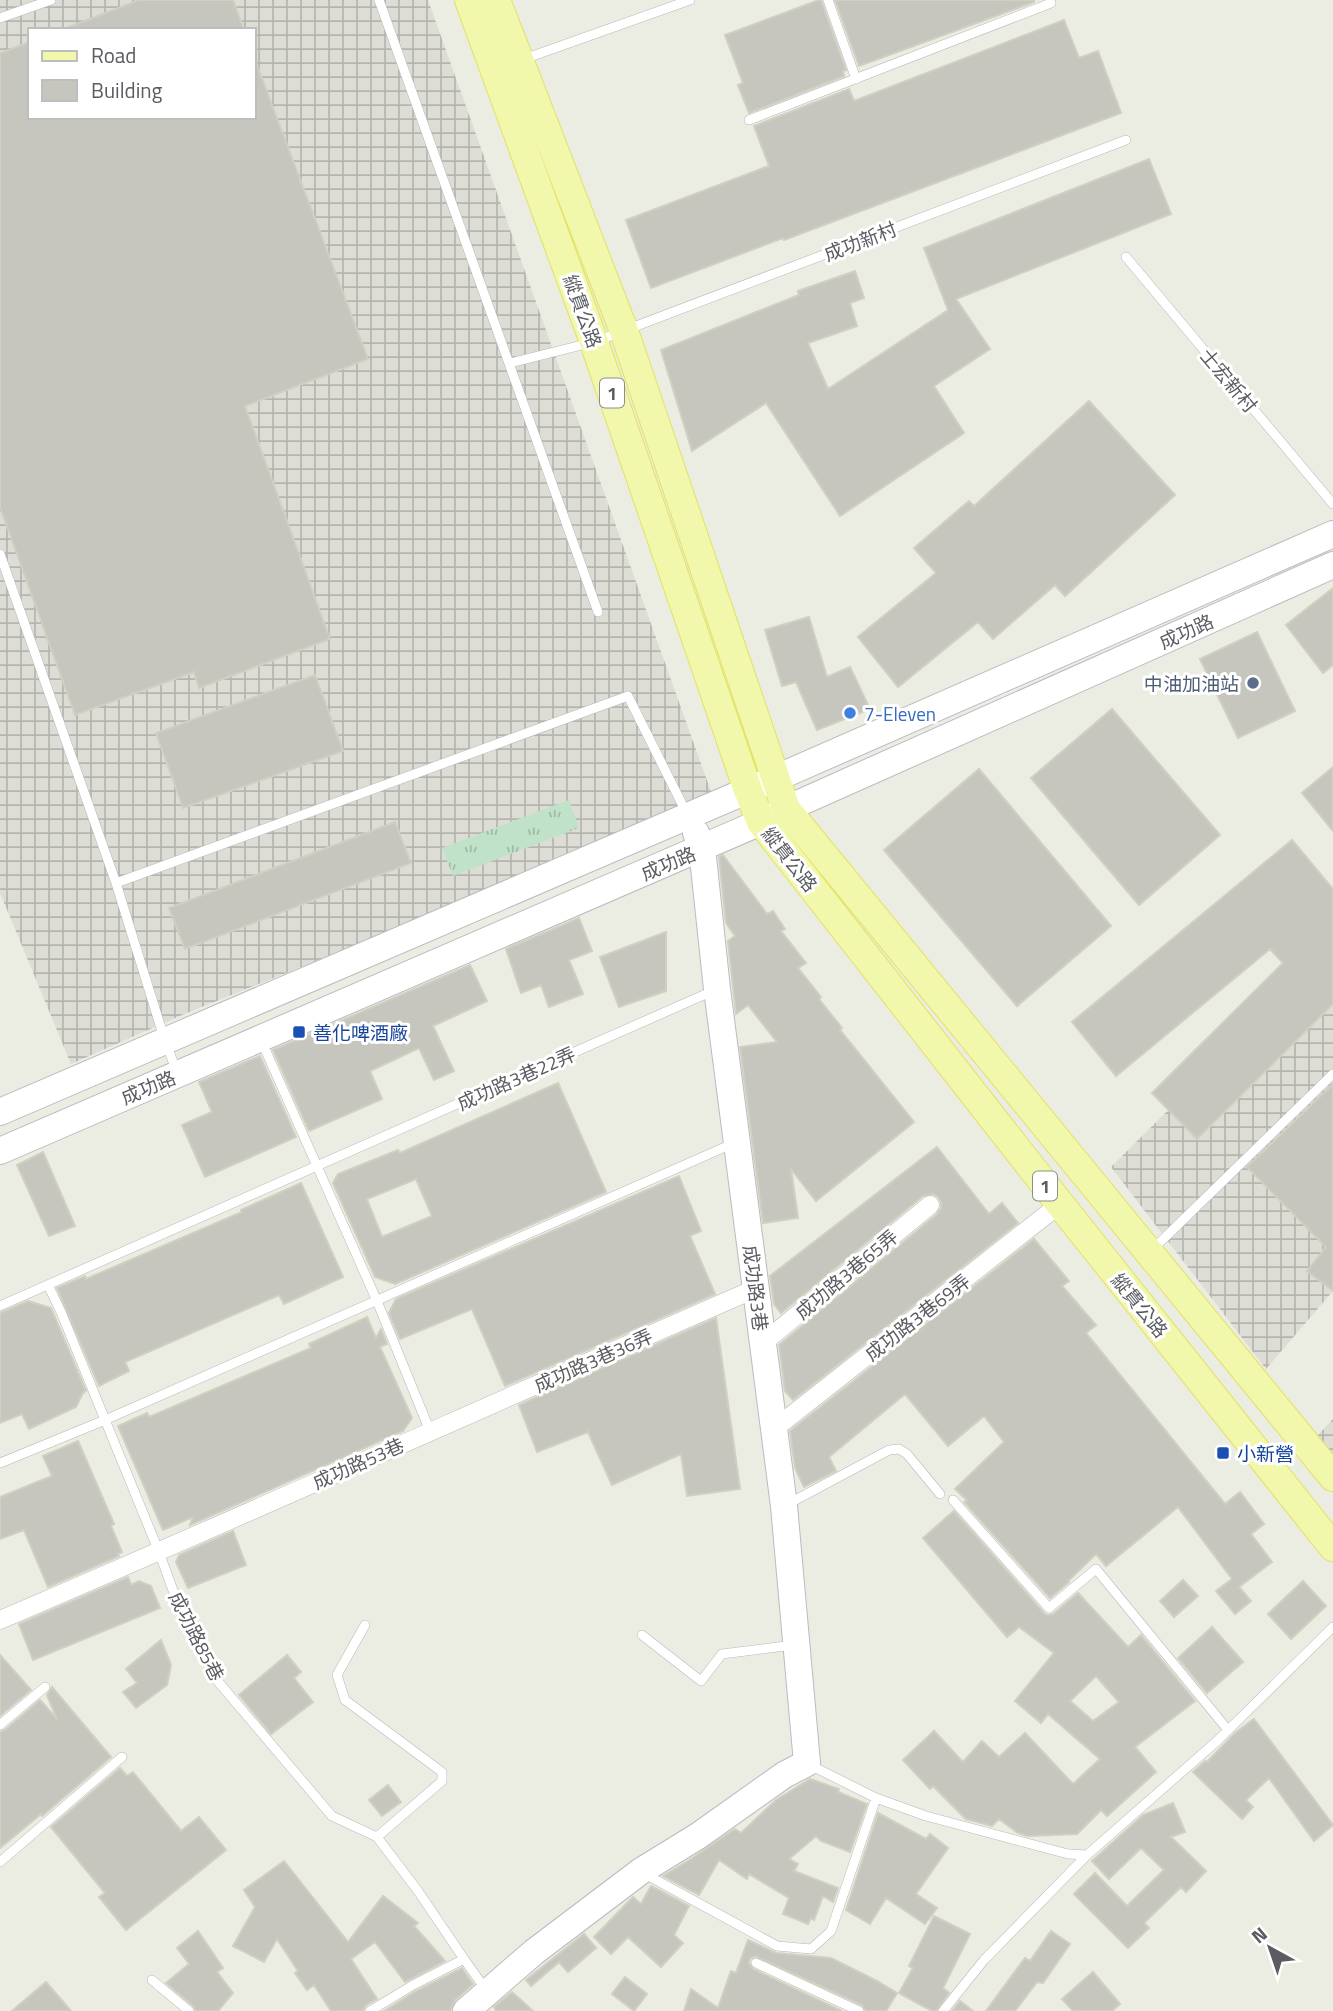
<svg xmlns="http://www.w3.org/2000/svg" width="1333" height="2011" viewBox="0 0 1333 2011" font-family="'Titillium Web','Noto Sans TC',sans-serif">
  <defs>
    <pattern id="industrial-grid" width="8" height="8" patternUnits="userSpaceOnUse" patternTransform="scale(1.75)"><rect width="8" height="8" fill="#ddddd6"/><path d="M0 4h8M4 0v8" fill="none" stroke="#b6b6b1"/></pattern>
    <pattern id="grass-tufts" width="24" height="20" patternUnits="userSpaceOnUse" patternTransform="scale(1.75)"><rect width="24" height="20" fill="#c0e2c8"/><path d="M3 7l-1-3M5 7V3M7 7l1-3M15 17l-1-3M17 17v-4M19 17l1-3" fill="none" stroke="#9fbaa6"/></pattern>
  </defs>
  <rect width="100%" height="100%" fill="#ebece2"/>
  <path fill="url(#industrial-grid)" fill-rule="evenodd" d="M0 0H428L714 800 182 1015 71 1064 0 893ZM30 30H254V117H30Z
    M1333 946V1291L1266 1369 1111 1167Z
    M1333 1419V1454L1318 1435Z"/>
  <path fill="url(#grass-tufts)" d="M569 800 579 828 453 876 442 848Z"/>
  <path fill="#c7c6be" stroke="#d0cfc1" stroke-width="2" fill-rule="evenodd" d="M139 0H233L244 30H67L66 28Z
    M819 0H821L846 70 843 71 844 76 749 113 738 85 743 83 725 35Z
    M835 0H1034V2L859 66Z
    M1064 20 1079 58 1098 51 1121 113 784 240 783 238 651 288 626 220 769 166 754 126 849 89 854 101Z
    M30 42V117H254V60H255L368 359 245 406 330 639 199 688 194 672 75 715 0 507V53Z
    M1149 159 1171 214 956 299 990 349 934 386 964 433 840 516 766 403 692 451 661 350 799 295 798 291 855 271 864 298 850 303 857 326 808 343 828 389 948 310 924 248Z
    M1089 401 1175 495 1065 596 1055 585 993 639 978 622 898 687 858 637 936 573 914 548 969 501 974 506Z
    M1333 588V665L1323 673 1286 625Z
    M809 617 827 677 850 667 870 709 817 730 796 682 782 686 765 630Z
    M1257 632 1295 711 1238 738 1200 659Z
    M315 675 343 751 183 808 156 733Z
    M1112 709 1220 835 1139 905 1031 778Z
    M1333 767V831L1302 793Z
    M979 769 1111 926 1017 1006 884 850Z
    M395 822 411 863 185 949 169 908Z
    M1292 840 1333 889V1004L1197 1139 1152 1093 1283 963 1270 949 1116 1076 1072 1022Z
    M723 855 767 914 773 911 785 929 781 931 806 963 798 968 821 997 819 999 842 1028 840 1030 914 1122 816 1201 791 1169 798 1218 763 1223 740 1047 777 1042 748 1005 736 1014 728 941 735 936 726 923 719 857Z
    M579 918 592 951 569 960 583 994 549 1007 541 985 521 993 506 949Z
    M666 932V991L619 1007 600 957Z
    M470 965 487 1001 433 1026 454 1071 434 1080 419 1048 370 1071 382 1099 309 1131 273 1050Z
    M260 1056 296 1137 205 1177 182 1125 212 1112 199 1082Z
    M558 1083 606 1192 395 1284 375 1277 333 1183 338 1174 398 1150 400 1153ZM416 1179 432 1216 382 1237 367 1199Z
    M1333 1084V1291L1307 1271 1326 1247 1247 1167Z
    M937 1147 989 1214 1002 1203 1018 1223 793 1400 785 1391 779 1345 937 1214 941 1208V1202L938 1197 933 1194 923 1196 781 1313 774 1304 770 1276Z
    M43 1152 75 1226 49 1236 17 1165Z
    M679 1176 701 1231 690 1236 715 1294 505 1386 472 1309 400 1339 389 1313 396 1299Z
    M301 1183 343 1277 284 1304 279 1295 125 1362 129 1371 99 1386 57 1288 85 1276 86 1279 242 1212 241 1210Z
    M1034 1239 1069 1281 1062 1286 1096 1325 1086 1333 1225 1504 1240 1492 1264 1524 1251 1534 1272 1562 1239 1587 1251 1601 1235 1614 1216 1591 1232 1579 1178 1507 1106 1566 1096 1554 1068 1581 1069 1582 1050 1598 964 1502 967 1500 955 1489 1004 1442 984 1416 948 1446 905 1394 829 1457 836 1471 804 1487 795 1468 790 1431Z
    M28 1301 51 1308 86 1391 83 1393 76 1407 29 1429 22 1414 0 1423V1313Z
    M367 1317 376 1338 381 1329 387 1344 380 1347 412 1418 403 1431 190 1525 193 1517 163 1530 118 1426 147 1413 149 1417 311 1348 309 1344Z
    M716 1318 740 1489 687 1496 681 1454 612 1485 588 1432 537 1452 519 1405Z
    M78 1441 114 1524 111 1526 122 1552 118 1554 119 1556 48 1587 24 1530 0 1539V1497L52 1476 43 1456Z
    M954 1511 1044 1613 1047 1615 1053 1614 1078 1593 1128 1647 1141 1635 1195 1701 1135 1747 1156 1772 1107 1816 1101 1810 1077 1834 1028 1836 1018 1833 999 1819 992 1826 966 1819 933 1786 930 1789 903 1760 934 1731 963 1762 982 1741 999 1757 1025 1733 1073 1784 1100 1759 1048 1714 1041 1723 1015 1701 1054 1653 1019 1627 1007 1637 923 1538ZM1096 1676 1119 1702 1093 1721 1070 1701Z
    M233 1531 246 1565 188 1588 176 1562 179 1555Z
    M128 1577 131 1585 139 1581 151 1586 160 1608 33 1660 19 1624Z
    M1183 1580 1198 1596 1174 1617 1160 1601Z
    M1303 1581 1326 1606 1291 1639 1268 1614Z
    M1212 1627 1243 1662 1207 1693 1178 1658Z
    M161 1640 171 1665 167 1685 136 1708 123 1692 137 1683 126 1669Z
    M0 1655 31 1690 0 1716Z
    M287 1655 301 1672 294 1678 313 1702 271 1734 239 1695Z
    M52 1687 111 1757 42 1816 41 1814 0 1848V1732L5 1730 40 1700 57 1719 47 1695Z
    M1254 1719 1333 1825 1314 1841 1269 1778 1246 1800 1253 1807 1242 1819 1193 1772 1205 1761 1207 1762 1235 1733Z
    M120 1768 127 1776 133 1772 181 1831 199 1817 226 1850 126 1930 99 1897 105 1893 51 1827Z
    M810 1779 839 1789 838 1792 867 1804 850 1852 821 1841 816 1836 789 1859 798 1864 794 1871 838 1888 833 1902 823 1896 814 1920 811 1918 808 1924 783 1914 789 1898 749 1874 747 1879 719 1860 699 1895 663 1876 691 1859 735 1829 741 1833 776 1800Z
    M388 1785 401 1802 382 1816 369 1800Z
    M1173 1803 1185 1832 1171 1837 1206 1871 1186 1892 1181 1887 1144 1923 1149 1928 1128 1948 1074 1894 1095 1873 1127 1906 1164 1870 1141 1848 1109 1879 1092 1861 1143 1815Z
    M878 1813 926 1839 930 1834 948 1848 916 1894 937 1908 925 1924 886 1898 870 1924 846 1910Z
    M284 1861 348 1942 383 1896 418 1923 414 1926 445 1961 405 1982 375 1942 351 1959 377 1999 366 2005 363 2011H331L314 1985 307 1990 295 1973 298 1971 277 1939 264 1962 233 1946 255 1907 244 1890Z
    M651 1886 689 1906 674 1935 683 1943 661 1967 628 1937 611 1954 594 1937 633 1897 641 1904Z
    M934 1916 970 1934 943 1988 949 1993 936 2011H932L899 1993 913 1968 909 1966Z
    M198 1931 223 1968 217 1972 233 1993 218 2011H196L193 2006 166 1983 189 1964 177 1948Z
    M1051 1931 1070 1944 1043 1983 1037 1982 1015 2011H986L1025 1958 1030 1961Z
    M584 1934 596 1948 568 1972 559 1962 531 1986 526 1980Z
    M748 1940 776 1953 831 1958 877 1981 897 1993 886 2011H866L862 2005 755 1956 750 1959 749 1963 753 1969 842 2011H684L691 1989 718 2008 731 1971 736 1973Z
    M462 1968 473 1984 455 2000 450 2011H384L416 1991Z
    M1093 1972 1120 2004 1112 2011H1073L1062 1999Z
    M625 1977 647 1994 634 2011 612 1994Z
    M46 1982 71 2011H12Z
    M512 1992 533 2011H496L494 2007Z
    M960 2001 973 2011H952Z"/>
  <g fill="none" stroke-linecap="round" stroke-linejoin="round">
    <g stroke="#b7b8bd" stroke-width="10">
      <path id="lane" d="M379 0C451 204 526 408 598 612
        M828 0 856 79
        M0 18 51 0
        M524 59 690 0
        M749 120 1051 3
        M1126 257 1333 504
        M510 363 594 342 1126 140
        M0 554 116 883 165 1041 177 1072
        M116 883 628 696 687 814
        M261 1040 377 1301 430 1431
        M1151 1251 1333 1074
        M48 1285 61 1312 159 1552 182 1615 215 1678 332 1816 377 1837
        M0 1306 715 990
        M0 1463 105 1420 732 1144
        M953 1500 1049 1608 1096 1569 1228 1730
        M788 1504 889 1450 899 1449 907 1454 940 1494
        M365 1625 337 1675 345 1700 442 1772V1781L377 1837 418 1891 464 1959
        M642 1635 701 1681 722 1654 793 1645
        M0 1725 45 1687
        M808 1764 876 1798 926 1816 1068 1854 1087 1855 1217 1741 1333 1627
        M0 1862 122 1757
        M645 1874 777 1946 811 1949 831 1931 876 1798
        M756 1963 859 2011
        M152 1980 189 2011
        M370 2011 413 1985 464 1959 486 1990
        M943 2011 984 1960 1087 1855"/>
    </g>
    <g stroke="#b7b8bd" stroke-width="19">
      <path id="street" d="M763 1343 930 1205
        M774 1429 1060 1204
        M0 1620C253 1512 504 1398 757 1288"/>
    </g>
    <g stroke="#babbc2" stroke-width="28">
      <path id="secondary" d="M0 1112 774 779 1333 534
        M0 1151 761 822 786 809 1333 565
        M466 2011 534 1952 641 1871 698 1836 784 1775 807 1763 784 1506 717 989 702 848 696 833"/>
    </g>
    <g stroke="#e5e162" stroke-width="30">
      <path id="primary" d="M469 0 594 342 748 790 761 822 1060 1204 1333 1547
        M496 0 624 331 786 809 1333 1477"/>
    </g>
    <use href="#lane" stroke="#fff" stroke-width="9"/>
    <use href="#street" stroke="#fff" stroke-width="18"/>
    <use href="#secondary" stroke="#fff" stroke-width="26"/>
    <use href="#primary" stroke="#f1f8ab" stroke-width="28"/>
  </g>
  <circle fill="#5c6f8a" stroke="#fff" stroke-width="2.5" cx="1253" cy="683" r="7"/>
  <circle fill="#3f7fe0" stroke="#fff" stroke-width="2.5" cx="850" cy="713" r="7"/>
  <g fill="#1a4fb4" stroke="#fff" stroke-width="2.5">
    <rect x="292" y="1025" width="14" height="14" rx="3.5"/>
    <rect x="1216" y="1446" width="14" height="14" rx="3.5"/>
  </g>
  <g text-anchor="middle" dominant-baseline="central" stroke-width="6" stroke-linejoin="round" paint-order="stroke">
    <g fill="#fff" stroke="#8c8d90" stroke-width="2">
      <rect x="600" y="378.5" width="24" height="29" rx="5"/>
      <rect x="1033" y="1171.5" width="24" height="29" rx="5"/>
    </g>
    <g font-size="18" font-weight="bold" fill="#5a5c61">
      <text x="612" y="393">1</text>
      <text x="1045" y="1186">1</text>
    </g>
    <g font-size="19" fill="#5a5c61" stroke="#fff">
      <text transform="translate(860 241) rotate(-21)">成功新村</text>
      <text transform="translate(583 311) rotate(70)">縱貫公路</text>
      <text transform="translate(1229 380) rotate(50)">士宏新村</text>
      <text transform="translate(1186 631) rotate(-24)">成功路</text>
      <text transform="translate(790 859) rotate(52)">縱貫公路</text>
      <text transform="translate(668 863) rotate(-23)">成功路</text>
      <text transform="translate(516 1078) rotate(-24)">成功路3巷22弄</text>
      <text transform="translate(148 1087) rotate(-23)">成功路</text>
      <text transform="translate(846 1274) rotate(-40)">成功路3巷65弄</text>
      <text transform="translate(756 1288) rotate(83)">成功路3巷</text>
      <text transform="translate(1140 1305) rotate(51)">縱貫公路</text>
      <text transform="translate(917 1317) rotate(-38)">成功路3巷69弄</text>
      <text transform="translate(593 1360) rotate(-24)">成功路3巷36弄</text>
      <text transform="translate(358 1463) rotate(-24)">成功路53巷</text>
      <text transform="translate(197 1636) rotate(63)">成功路85巷</text>
    </g>
    <g font-size="19" fill="#4e5e75" stroke="#fff" text-anchor="end">
      <text x="1239" y="683">中油加油站</text>
    </g>
    <g font-size="19" fill="#366cbe" stroke="#fff" text-anchor="start">
      <text x="864" y="713">7-Eleven</text>
    </g>
    <g font-size="19" fill="#164399" stroke="#fff" text-anchor="start">
      <text x="313" y="1032">善化啤酒廠</text>
      <text x="1237" y="1453">小新營</text>
    </g>
  </g>
  <rect x="28" y="28" width="228" height="91" fill="#ffffff" stroke="#bdbec0" stroke-width="2"/>
  <rect x="42" y="51" width="35" height="10" fill="#f1f8ab" stroke="#bdbec0" stroke-width="2"/>
  <text x="91" y="63" font-size="21" fill="#5a5c61">Road</text>
  <rect x="42" y="80" width="35" height="21" fill="#c7c6be" stroke="#bdbec0" stroke-width="2"/>
  <text x="91" y="98" font-size="21" fill="#5a5c61">Building</text>
  <g transform="translate(1270 1948) rotate(320)" stroke="#ffffff" stroke-width="5" paint-order="stroke">
  <path d="M0-5L12 26L0 18L-12 26Z" fill="#5a5c61"/>
  <text y="-10" font-size="19" font-weight="bold" text-anchor="middle" fill="#5a5c61">N</text>
  </g>
</svg>
